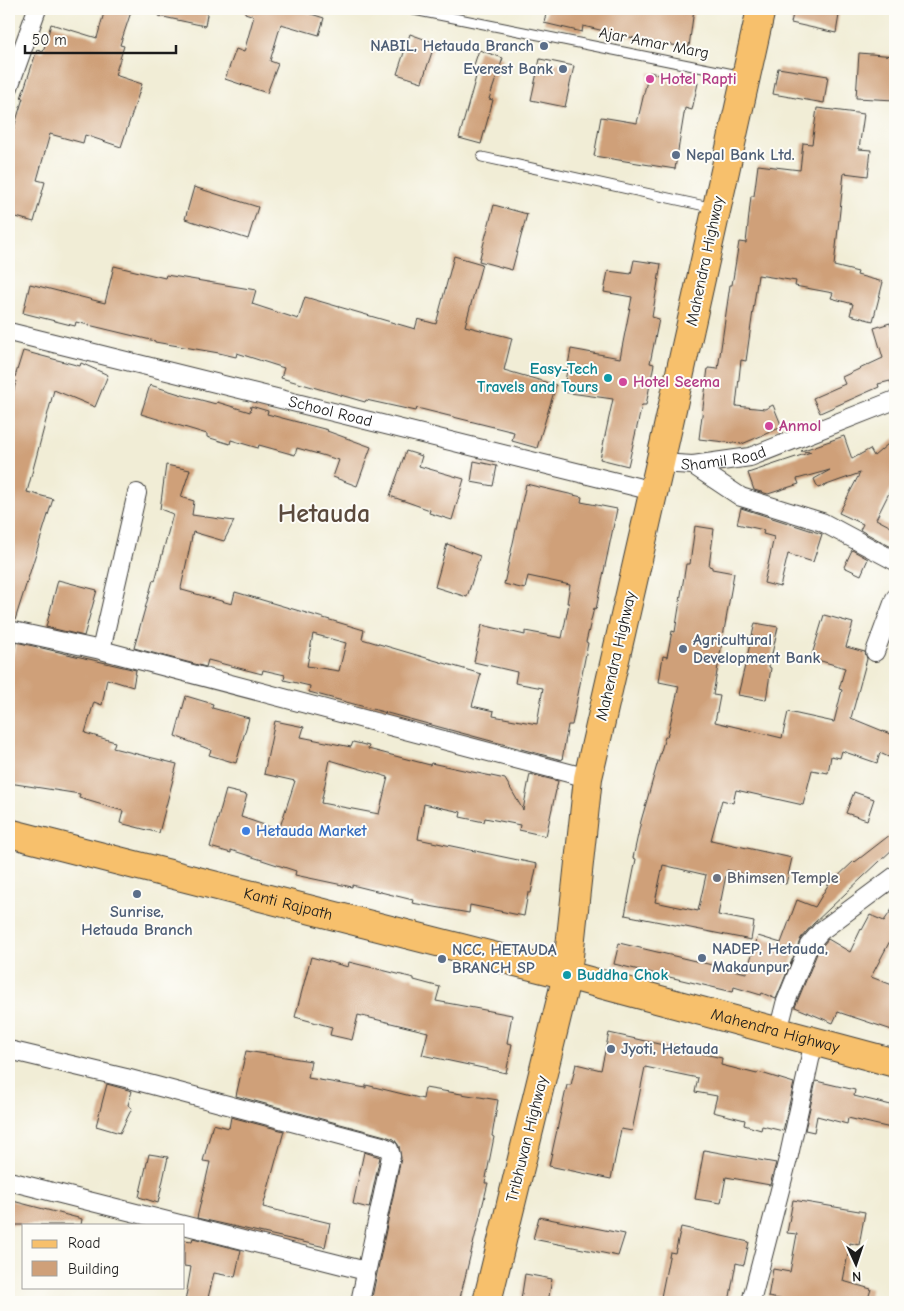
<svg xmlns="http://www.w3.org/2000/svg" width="904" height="1311" viewBox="0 0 904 1311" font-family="'Comic Neue',sans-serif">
  <rect width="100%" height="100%" fill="#fdfcf7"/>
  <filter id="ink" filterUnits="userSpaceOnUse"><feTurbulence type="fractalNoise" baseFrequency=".02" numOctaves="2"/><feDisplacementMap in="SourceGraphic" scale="10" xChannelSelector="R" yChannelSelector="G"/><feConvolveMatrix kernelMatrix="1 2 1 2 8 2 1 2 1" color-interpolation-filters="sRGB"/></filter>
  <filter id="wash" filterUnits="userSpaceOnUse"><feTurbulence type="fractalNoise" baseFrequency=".0096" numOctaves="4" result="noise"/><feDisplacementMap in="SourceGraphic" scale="20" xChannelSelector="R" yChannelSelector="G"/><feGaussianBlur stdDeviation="1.12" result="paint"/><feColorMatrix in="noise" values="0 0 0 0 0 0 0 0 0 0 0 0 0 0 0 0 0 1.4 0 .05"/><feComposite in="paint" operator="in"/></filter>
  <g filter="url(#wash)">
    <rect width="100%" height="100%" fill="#f1edd6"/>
    <g id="blocks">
      <path fill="#cfa079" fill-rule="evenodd" d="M105 9H132L120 45 124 46 115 75 142 84 121 147 85 135 83 143 50 134 37 180 45 182 34 222 9 215V144L23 98H21L37 50 43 52 51 24 97 38Z
        M159 9H208L205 26 159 16Z
        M245 9H295L324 18 319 35 281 24 270 61 278 64 267 93 225 79 236 49 244 52 254 16 245 13Z
        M547 9H694L689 47 655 43 583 26 582 32 544 23Z
        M794 9H840L836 33 791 23Z
        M410 34 435 43 422 82 397 74Z
        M479 50 503 58 489 99 493 100 481 144 459 138 477 73 472 71Z
        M859 53 895 56V100L856 98Z
        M540 59 574 66 565 107 531 100Z
        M778 68 828 76 824 103 773 94Z
        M649 72 698 83 692 110 685 108 675 169 594 156 601 117 637 123Z
        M817 108 864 114 859 149 871 150 868 176 844 173 834 266 858 272 857 275 883 282 873 321 850 315 853 304 831 298 833 293 795 286 796 281 758 275 746 361 741 360 736 406 765 409 773 405 782 427 742 444 699 439 708 368 718 369 730 285H732L739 242 746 243 751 196H754L758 165 800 170 803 143 812 144Z
        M194 187 258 207 248 239 185 219Z
        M494 205 527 214 512 270 479 261Z
        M454 256 482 264 465 326 512 338 504 370 556 385 537 448 512 441 514 432 417 408 416 411 366 400 365 402 281 378 284 368 237 353 236 357 219 353 155 342V341L76 322 75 326 23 313 30 284 105 303 114 266 165 278 166 275 256 290 252 304 298 319 305 297 415 329 418 319 436 324Z
        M634 260 661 264 652 317 659 319 650 363 654 364 646 405H642L628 466 600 459 613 399 563 392 571 349 620 358 632 297 604 292 608 271 631 274Z
        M890 323 895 338V385H892L890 381 878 384 879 387 820 413 813 398 845 384 842 377 883 358 874 328Z
        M23 351 80 366 81 363 108 375 95 407 54 390 27 492 53 499 15 620H9V410L16 381 14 380Z
        M150 385 186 396 216 404 217 402 250 412 251 406 268 411 267 414 328 430 327 431 371 447 357 486 333 477 339 460 297 448 295 455 259 445 258 448 231 440 230 444 207 437V434L141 414Z
        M844 436 852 459 870 449 874 456 895 438V481L876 519 895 529V549L860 530 863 524 839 513 860 473 818 488 814 479 830 470 797 479 799 484 768 494 754 490 748 473 811 452 801 451Z
        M406 451 422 456 419 466 464 479 452 520 429 513 430 510 390 496Z
        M474 461 497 466 493 486 471 482Z
        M166 465 190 470 181 497 194 501 192 515 234 521 224 541 193 532 181 588 182 590 232 604 235 592 364 630 362 639 481 674 472 706 494 711 493 716 537 724 543 688 515 683 517 672 474 662 482 625 525 635V631L562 638 569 603H567L570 585 528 576 525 589 504 584 526 484 582 497 581 502 617 509 596 609 594 608 586 642 588 643 572 725H568L562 760 309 692 310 686 284 680 285 675 263 670 262 674 208 660 206 667 134 648 153 580 155 581 173 514 160 509ZM313 634 346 643 339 671 307 666Z
        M741 508 822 534 813 562 788 554 780 587 764 583 774 537 763 534 764 530 737 524Z
        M695 526 714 529 709 566 712 567V569L734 573 713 695 720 696 715 722 782 738 788 712 834 722 842 690 839 689 845 668 811 658 824 615 853 623 846 647 865 652 867 659 851 718 895 736V760L880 753 877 763 842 751 840 758 831 756 828 773 812 770 803 805 736 790 733 803 722 800 711 840 792 858 786 884 727 870 718 915 754 922 751 940 625 915 636 859 633 858 641 821 665 737H667L679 686 659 682 663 656 667 657 672 631 675 632 686 564H690ZM663 865 706 875 698 911 655 902Z
        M447 544 480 556 467 597 435 587Z
        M852 550 868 559 861 575 844 567Z
        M58 580 97 590 84 636 46 627Z
        M755 623 778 627 769 667 771 668 766 700 738 695Z
        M16 642 136 670 133 687 107 679 102 705 94 702 85 733 115 742 113 748 177 764 159 833 120 823 123 811 79 798 80 794 9 783V672Z
        M186 696 213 704 212 708 249 718 236 763 209 755 211 750 175 736Z
        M275 721 304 727 301 737 351 747 353 742 369 746 368 749 430 765 431 763 505 779 523 810 530 774 558 781 546 836 519 830 520 825 485 818 484 822 460 817 461 812 424 804 418 839 537 864 531 893H528L524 916 470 905 469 913 412 903 413 900 352 885V887L295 875 296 871 231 850V853L210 847 226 790 247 795 241 817 279 830 295 781 264 774ZM330 760 388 777 379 814 321 803Z
        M854 792 874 799 867 820 846 813Z
        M895 831V847L813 924 801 938 776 999 762 993 761 995 734 987 733 992 614 964 619 943 746 973 758 936 781 943 797 900 815 907 834 875 836 878 854 861 855 862Z
        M895 905V941L891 939 871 977 895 986V1031L838 1012 833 1023 795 1007 818 951 828 939 850 952 861 929 862 930 870 915 884 921Z
        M311 957 348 967 349 962 414 978V980L440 987 436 1001 512 1015 507 1043 512 1044 506 1073 422 1055 428 1032 358 1015 352 1040 330 1035 332 1027 295 1017Z
        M609 1033 722 1058 721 1065 757 1074 758 1072 794 1083 783 1131 762 1126 761 1130 744 1125 745 1120 713 1112 717 1096 695 1092 698 1078 645 1067 632 1131 621 1129 611 1179 549 1166 567 1085H571L576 1064 601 1070Z
        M246 1051 311 1061 308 1078 366 1088V1085L423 1099 425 1088 498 1100 492 1136 494 1137 485 1183H488L459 1302H371L401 1158 399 1146 394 1139 385 1136 236 1096Z
        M816 1081 855 1090 854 1096 895 1106V1129L848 1118 847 1124 817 1116 814 1132 805 1130Z
        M107 1084 132 1091 128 1105 132 1108 120 1133 96 1126Z
        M231 1117 284 1131 263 1207 330 1223 325 1247 197 1218 210 1162 203 1161 213 1124 229 1128Z
        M704 1150 776 1163 770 1185 726 1177 721 1203 695 1199Z
        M364 1152 380 1157 369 1208 353 1204Z
        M149 1154 168 1157 158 1203 139 1197Z
        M9 1200 82 1219 81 1225H9Z
        M793 1200 865 1212 859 1245 850 1243 843 1281 871 1289 867 1302H795L768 1297 773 1269 790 1272 797 1234 787 1233Z
        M539 1217 625 1234 618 1256 533 1239Z
        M681 1227 749 1242 744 1265 736 1263 729 1302H660L670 1252 675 1253Z
        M193 1238 241 1250 235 1277 214 1273 207 1302H185L191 1267 184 1266V1240L192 1241Z
        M525 1274 552 1279 548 1302H535L521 1300Z"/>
    </g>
  </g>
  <g filter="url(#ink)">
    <use href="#blocks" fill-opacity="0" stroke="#3c3b38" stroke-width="1"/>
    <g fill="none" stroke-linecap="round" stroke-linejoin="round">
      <g stroke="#3c3b38" stroke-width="11">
        <path id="lane" d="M409 9 743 76
          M482 157 714 208"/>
      </g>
      <g stroke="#3c3b38" stroke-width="20">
        <g id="street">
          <path d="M9 87 37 9"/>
          <path id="s1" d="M9 332 653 491"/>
          <path id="s2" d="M660 463 693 465 750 457 895 400"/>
          <path d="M693 465 741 497 822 522 895 561"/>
          <path d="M9 630 101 650 588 778"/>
          <path d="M101 650 137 493"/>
          <path d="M875 652 895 598"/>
          <path d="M778 1032 785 1004 809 945 821 931 895 876"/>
          <path d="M9 1050 126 1078 382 1146 389 1149 391 1156 360 1302"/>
          <path d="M9 1181 366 1271"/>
          <path d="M751 1302 789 1155 814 1041"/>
        </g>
      </g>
      <g stroke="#3c3b38" stroke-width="30">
        <g id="primary">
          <path id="s3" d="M9 833 567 975 487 1302"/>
        </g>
      </g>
      <g stroke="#3c3b38" stroke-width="30">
        <g id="highway">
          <path id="s4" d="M761 9 660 463 588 778 567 975 895 1063"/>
        </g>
      </g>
      <use href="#lane" stroke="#fff" stroke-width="9"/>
      <use href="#street" stroke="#fff" stroke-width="18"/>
      <use href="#primary" stroke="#f7c06c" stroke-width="28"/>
      <use href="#highway" stroke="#f7c06c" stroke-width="28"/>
    </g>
  </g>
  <g fill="#5c6f8a" stroke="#fdfcf7" stroke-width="2">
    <circle cx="544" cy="46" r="5"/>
    <circle cx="563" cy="69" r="5"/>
    <circle cx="676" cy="155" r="5"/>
    <circle cx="683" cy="649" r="5"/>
    <circle cx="137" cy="894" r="5"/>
    <circle cx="702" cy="958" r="5"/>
    <circle cx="442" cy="959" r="5"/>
    <circle cx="611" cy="1049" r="5"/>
  </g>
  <g fill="#d1479c" stroke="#fdfcf7" stroke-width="2">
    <circle cx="650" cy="79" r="5"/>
    <circle cx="623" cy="382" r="5"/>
    <circle cx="769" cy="426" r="5"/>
  </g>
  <g fill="#0f9aa8" stroke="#fdfcf7" stroke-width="2">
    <circle cx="608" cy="378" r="5"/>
    <circle cx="567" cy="975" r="5"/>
  </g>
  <circle fill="#3f7fe0" stroke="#fdfcf7" stroke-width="2" cx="246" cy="831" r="5"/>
  <circle fill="#6b7280" stroke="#fdfcf7" stroke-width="2" cx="717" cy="878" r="5"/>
  <g text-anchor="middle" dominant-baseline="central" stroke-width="4" stroke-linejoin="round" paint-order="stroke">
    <g font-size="16" fill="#1c1c1c" stroke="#fdfcf7">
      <text transform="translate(654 43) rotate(11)">Ajar Amar Marg</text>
      <text transform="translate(705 261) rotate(-78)">Mahendra Highway</text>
      <text stroke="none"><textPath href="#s1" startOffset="331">School Road</textPath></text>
      <text stroke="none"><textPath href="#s2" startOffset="64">Shamil Road</textPath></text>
      <text transform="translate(616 656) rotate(-77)">Mahendra Highway</text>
      <text stroke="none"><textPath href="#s3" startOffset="288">Kanti Rajpath</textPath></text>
      <text stroke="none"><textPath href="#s4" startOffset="1202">Mahendra Highway</textPath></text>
      <text transform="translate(527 1139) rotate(-76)">Tribhuvan Highway</text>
    </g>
    <g font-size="16" font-weight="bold" fill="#4e5e75" stroke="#fdfcf7" text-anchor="start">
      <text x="534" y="46" text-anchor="end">NABIL, Hetauda Branch</text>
      <text x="553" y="69" text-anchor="end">Everest Bank</text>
      <text x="686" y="155">Nepal Bank Ltd.</text>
      <text x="693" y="640">Agricultural<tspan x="693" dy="18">Development Bank</tspan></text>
      <text x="137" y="912" text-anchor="middle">Sunrise,<tspan x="137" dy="18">Hetauda Branch</tspan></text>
      <text x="712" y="949">NADEP, Hetauda,<tspan x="712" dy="18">Makaunpur</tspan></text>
      <text x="452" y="950">NCC, HETAUDA<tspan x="452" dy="18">BRANCH SP</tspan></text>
      <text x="621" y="1049">Jyoti, Hetauda</text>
    </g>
    <g font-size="16" font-weight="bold" fill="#b23c85" stroke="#fdfcf7" text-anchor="start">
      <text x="660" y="79">Hotel Rapti</text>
      <text x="633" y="382">Hotel Seema</text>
      <text x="779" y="426">Anmol</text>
    </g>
    <g font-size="16" font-weight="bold" fill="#0d838f" stroke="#fdfcf7" text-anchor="end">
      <text x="598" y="369">Easy-Tech<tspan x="598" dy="18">Travels and Tours</tspan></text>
      <text x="577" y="975" text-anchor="start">Buddha Chok</text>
    </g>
    <g font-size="16" font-weight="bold" fill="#366cbe" stroke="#fdfcf7" text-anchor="start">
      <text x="256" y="831">Hetauda Market</text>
    </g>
    <g font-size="16" font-weight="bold" fill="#5b616d" stroke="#fdfcf7" text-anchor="start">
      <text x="727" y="878">Bhimsen Temple</text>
    </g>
    <g font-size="26" font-weight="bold" fill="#5b4a3d" stroke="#fdfcf7">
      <text x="324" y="514">Hetauda</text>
    </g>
  </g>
  <rect width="904" height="1311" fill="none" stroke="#fdfcf7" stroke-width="30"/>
  <rect x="22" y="1224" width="162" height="65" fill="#fdfcf7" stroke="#a3a29f"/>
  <rect x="32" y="1240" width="25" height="8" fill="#f7c06c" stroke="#a3a29f"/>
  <text x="68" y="1248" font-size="15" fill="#1c1c1c">Road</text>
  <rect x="32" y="1261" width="25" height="15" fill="#cfa079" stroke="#a3a29f"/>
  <text x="68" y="1274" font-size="15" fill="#1c1c1c">Building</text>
  <g transform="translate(856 1264) rotate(177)" stroke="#fdfcf7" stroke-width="4" paint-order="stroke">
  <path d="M0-4L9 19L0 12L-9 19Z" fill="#1c1c1c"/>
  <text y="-8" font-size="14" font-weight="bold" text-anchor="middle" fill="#1c1c1c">N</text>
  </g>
  <path d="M25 45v8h151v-8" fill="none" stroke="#1c1c1c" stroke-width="2.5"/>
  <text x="32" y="45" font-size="15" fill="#1c1c1c" stroke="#fdfcf7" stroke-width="4" paint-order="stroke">50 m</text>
</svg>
